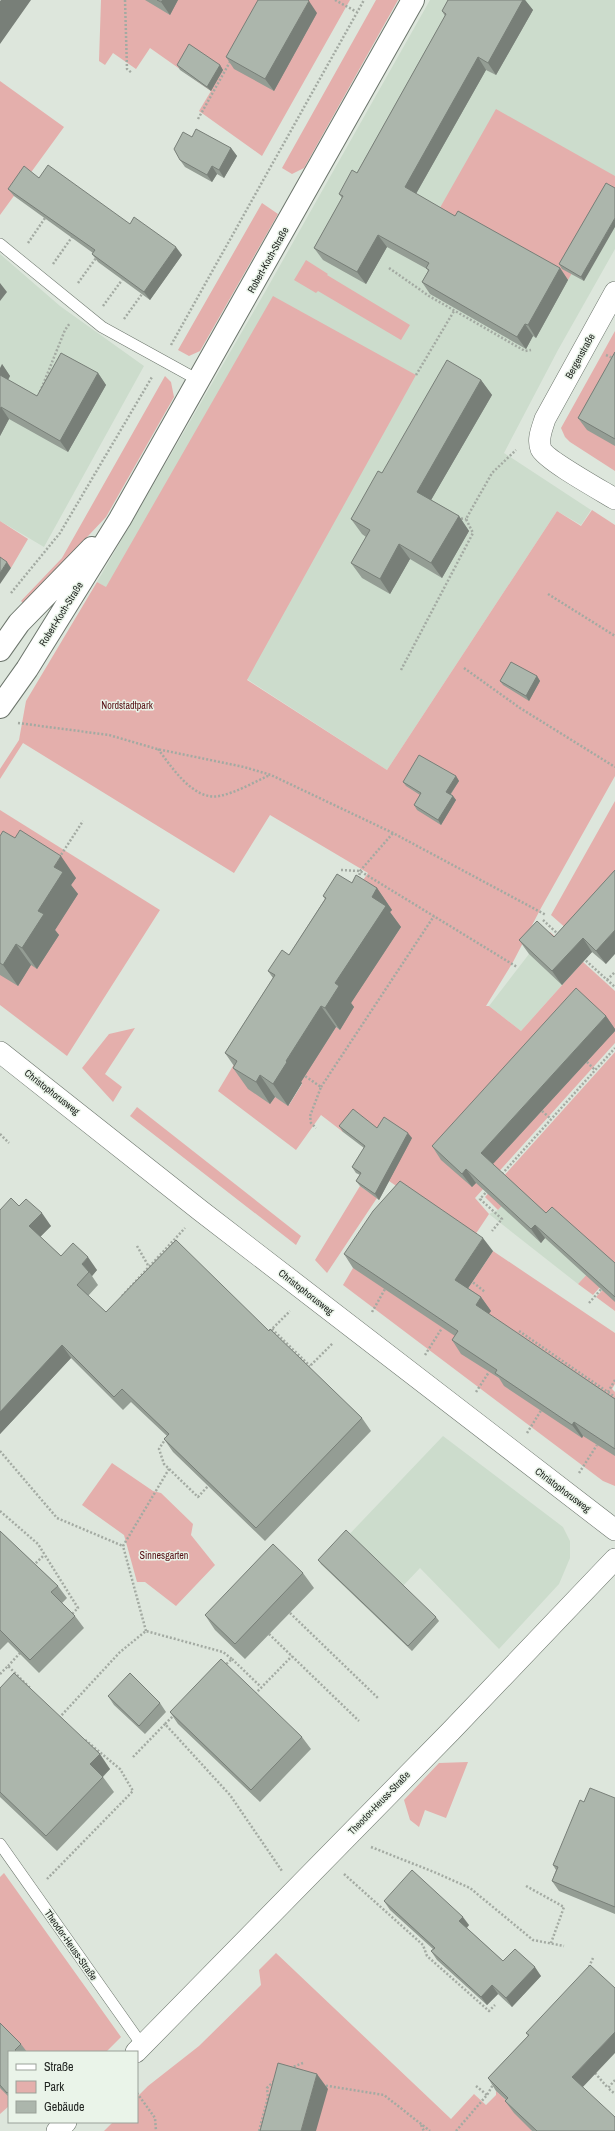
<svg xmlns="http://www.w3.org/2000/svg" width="615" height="2131" viewBox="0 0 615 2131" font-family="'Archivo Narrow',sans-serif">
  <rect width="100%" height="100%" fill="#dde6dc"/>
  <path fill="#ccdccc" d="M430 0H615V249L558 350 504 453 591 510 581 525 557 511 387 770 97 582 265 292Z
    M0 254 60 306 144 366 44 547 0 521Z
    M547 935 580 965 521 1031 489 1006 529 954Z
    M516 1190 602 1258 578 1284 489 1214 498 1210Z
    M443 1436 563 1527 570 1541V1558L559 1584 499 1649 420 1568 403 1586 439 1621 412 1651 321 1564Z"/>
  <path fill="#e4afac" d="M101 0H350L262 156 199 111 211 91 150 48 136 69 113 53 105 65 99 61Z
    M376 0H398L304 168 292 174 282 168Z
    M0 81 64 127 0 215Z
    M496 109 615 176V198L568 280 467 223 437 213Z
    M262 203 278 214 200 351 189 356 178 350Z
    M306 260 328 274 327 275 410 325 401 340 318 291 316 293 294 280Z
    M273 296 416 375 247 680 387 770 557 511 581 526 592 510 615 525V776L541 908 513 962 486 1006H489L521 1031 580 965 548 932H550L615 991V1043L475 1198 489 1214 473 1238 389 1181 381 1133 356 1115 343 1132 321 1115 296 1150 218 1091 245 1046 270 1103 275 1097 289 1105 302 1084 289 1075 308 1070 336 1027 340 1030 374 940 387 948 401 927 352 896 368 873 270 815 234 873 23 743 0 779V769L19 740 26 701 97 582 106 587Z
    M615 331V471L570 442 565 437 561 428Z
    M165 376 171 382 174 397 106 517 24 604 21 601 62 558Z
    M0 521 28 539 11 568 0 560Z
    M615 801V894L576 937 551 915Z
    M0 810 160 910 67 1056 0 1005Z
    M135 1028 105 1074 122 1087 113 1102 82 1068 109 1034Z
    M615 1052V1270L593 1295 578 1284 602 1258 556 1226 516 1190 498 1210 485 1197Z
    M137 1107 301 1236 296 1245 130 1116Z
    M360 1186 377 1198 327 1273 315 1260Z
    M493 1251 615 1333V1384L612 1389 615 1392V1486L603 1481 343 1285 353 1268 465 1293Z
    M615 1277V1311L596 1297Z
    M112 1463 153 1491 161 1493 193 1524 191 1535 215 1565 176 1606 145 1582H137L124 1535 82 1505Z
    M468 1762 446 1818 425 1810 419 1827 410 1820 404 1800 439 1763Z
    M4 1873 121 2037 106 2052H9V2106L0 2114V1877Z
    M276 1953 451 2119 474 2094 486 2105 496 2095V2091L517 2110 532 2131H104L113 2122H137V2097L148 2086 199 2046 261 1985 259 1970Z"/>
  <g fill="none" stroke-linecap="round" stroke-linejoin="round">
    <g stroke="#6c756c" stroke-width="12">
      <path id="lane" d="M0 244 102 327 200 381
        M0 1844 142 2045"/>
    </g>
    <g stroke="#6c756c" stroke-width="22">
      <path id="street" d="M615 292 545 419C542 429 537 439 541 449 546 460 602 491 615 499
        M0 1052 201 1211 615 1530
        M136 2052 451 1731 615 1559
        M57 2131 66 2122"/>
    </g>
    <g stroke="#6c756c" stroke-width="24">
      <path id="secondary" d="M0 650 19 623 92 548
        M0 707 27 669 120 519 413 0"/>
    </g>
    <path stroke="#a3aaa2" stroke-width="2.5" stroke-dasharray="2 2" stroke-linecap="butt" d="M125 0 127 69 132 73
      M335 0 357 12
      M198 119 231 60
      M28 243 45 218
      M53 264 72 237
      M389 268 429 296 525 351 531 350
      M78 283 96 258
      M103 306 122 280
      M124 319 142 294
      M171 345 364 0
      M606 355 615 359
      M416 375 454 311
      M40 392 65 330 70 323
      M457 518 466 519
      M11 593 60 533 152 377
      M548 594 615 636
      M464 668 520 708 615 767
      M401 670 473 533 466 519 492 473 516 450
      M18 723 109 735 157 749 244 767 271 775 393 833 546 915
      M158 749C171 766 193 801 219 796 236 793 254 782 270 775
      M59 858 83 821
      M341 870 360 871 517 967
      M359 879 360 871 393 833
      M543 920 559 935
      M583 958 615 987
      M607 980 615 972
      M587 1062 595 1070
      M302 1074 321 1087 310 1116 311 1123 316 1128
      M321 1087 434 916
      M542 1111 551 1119
      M0 1134 9 1143
      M502 1174 615 1048
      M488 1190 480 1199 502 1219 492 1231
      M137 1246 149 1267
      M470 1280 485 1292
      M122 1296 185 1228
      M589 1303 603 1287
      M372 1312 385 1289
      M272 1329 310 1366
      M270 1331 290 1311
      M519 1331 615 1397
      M425 1355 442 1328
      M308 1368 333 1343
      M476 1392 489 1372
      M608 1392 615 1380
      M527 1433 542 1409
      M166 1438 159 1449 164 1464 198 1497 208 1486
      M0 1451 57 1518 123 1546
      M579 1473 597 1445
      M0 1511 38 1544 78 1608 71 1615
      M33 1566 44 1555
      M290 1613 379 1699
      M146 1631 123 1546 169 1469
      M269 1634 359 1721
      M232 1659 261 1687
      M8 1666 21 1652
      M0 1674 8 1666 31 1689
      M255 1694 292 1656
      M175 1714 165 1724 230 1795 282 1871
      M59 1718 120 1652 146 1631 223 1652 232 1659 224 1666
      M133 1757 165 1724
      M371 1847 434 1872 470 1888 533 1940 564 1946
      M344 1874 423 1945 427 1956 489 2011 495 2005
      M47 1879 133 1791 120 1769 84 1739
      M526 1886 564 1907 551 1943
      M589 1967 593 1958
      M290 2068 303 2063
      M595 2073 608 2088
      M615 2080 608 2088 615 2094
      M322 2085 384 2095 430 2131
      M476 2086 487 2095
      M137 2093 155 2118 156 2131
      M421 2125 424 2131
      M259 2131 268 2097 267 2088 275 2080
      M456 2131 487 2095 494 2083"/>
    <use href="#lane" stroke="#fff" stroke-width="11"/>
    <use href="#street" stroke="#fff" stroke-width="21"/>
    <use href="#secondary" stroke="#fff" stroke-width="22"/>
  </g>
  <path fill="#949d94" d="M145 0H178L170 15Z
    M448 0H525L533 10 496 75 486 70 416 194 455 216 560 268 568 280 536 338 533 336 526 349 430 294 422 282 428 271 427 269 387 247 366 284 323 260 314 248 342 198 339 194 357 173 445 16 442 11Z
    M317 13 274 91 234 69 226 57Z
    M177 65H220L223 70 211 91 180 70Z
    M192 137 231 148 237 156 224 178 217 174 212 182 185 167 180 160Z
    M39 178 182 255 150 300 98 262 92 254 93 253 14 196 8 189Z
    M606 183 584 281 562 269 559 264Z
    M615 352V446L587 430 578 418Z
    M2 364 10 376 8 380 37 396 98 373 106 385 68 452 9 419 0 436Z
    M481 380 492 395 431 500 459 516 469 531 442 578 410 559 390 594 362 578 351 563 366 537 362 534 351 519 382 473Z
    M537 676 540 681 529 701 503 685 500 681Z
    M456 776 459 781 451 794 453 796 456 800 441 825 417 810 414 805 420 795 406 786 403 782Z
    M0 836 76 878 71 885 78 894 55 930 59 935 37 969 31 965 18 986 0 975Z
    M615 870 606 964 592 952 562 985 529 954 519 940 554 937Z
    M352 883 377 888 392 910 390 912 401 927 351 1003 354 1007 340 1030 336 1027 301 1082 302 1083 288 1106 275 1097 270 1104 248 1089 233 1068 234 1066 225 1053 273 978 268 971 289 955 325 899 323 896Z
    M606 1016 615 1029V1031L493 1164 546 1213 615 1263V1302L545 1238 541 1243 476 1183 472 1187 441 1160 432 1146Z
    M339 1126 377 1128 412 1138 379 1200 360 1186 356 1181 360 1175 356 1173 352 1167 364 1148 343 1132Z
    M19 1206 51 1226 40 1237 61 1256 97 1270 92 1276 98 1285 88 1296 106 1312 269 1331 362 1418 371 1431 265 1541 173 1452 164 1439 167 1436 131 1402 123 1410 71 1358 0 1434V1210Z
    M493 1251 468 1288 481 1297 491 1311 488 1314 615 1399V1456L583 1436 582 1438 504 1386 499 1378 461 1354 452 1340 455 1336 353 1268 344 1254Z
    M0 1531 58 1586 67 1598 62 1603 75 1616 84 1628 39 1673 8 1642 0 1650Z
    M318 1560 436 1617 439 1621 412 1651 321 1564Z
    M303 1573 314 1588 245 1659 215 1630 205 1615Z
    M0 1688 110 1769 103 1777 114 1792 57 1851 0 1797Z
    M108 1696 160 1703 166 1712 145 1734 114 1705Z
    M170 1712 302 1737 311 1749 260 1802 178 1724Z
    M615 1798V1914L559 1891 552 1881 556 1870 553 1865 584 1802Z
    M384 1901 469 1925 467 1928 503 1961 541 1976 512 2007 498 1994 487 2005 437 1960 431 1951 433 1949 390 1910Z
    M0 2023 21 2044 27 2052H9V2097L0 2088Z
    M526 2033 583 2087 615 2131H532L514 2113 505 2101 506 2100 496 2091 488 2078 528 2036Z"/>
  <path fill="#787f78" d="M1 0H31L0 44V1Z
    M163 0H178L170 15 161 2Z
    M519 0H525L533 10 496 75 488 63Z
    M309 1 317 13 274 91 265 79Z
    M478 57 486 70 413 199 405 187Z
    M220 65 223 70 211 91 207 87Z
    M231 148 237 156 224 178 219 170Z
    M212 166 217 174 212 182 207 175Z
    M615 218V227L584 281 581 277Z
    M378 235 387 247 366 284 357 272Z
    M176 247 182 255 150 300 144 292Z
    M560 268 568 280 536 338 528 325Z
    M0 283 7 292 0 301Z
    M525 324 533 336 526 349 517 337Z
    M2 364 10 376 5 385 0 377V368Z
    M98 373 106 385 68 452 60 441Z
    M481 380 492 395 427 507 417 492Z
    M1 407 9 419 0 436V409Z
    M459 516 469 531 442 578 431 563Z
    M399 544 410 559 390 594 380 579Z
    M7 562 11 568 0 584V573Z
    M537 676 540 681 529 701 526 696Z
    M456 776 459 781 449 796 446 792Z
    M453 796 456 800 441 825 438 820Z
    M61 856 76 878 71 885 78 894 55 930 59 935 37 969 22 948 38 911 54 867Z
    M377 888 392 910 390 912 401 927 351 1003 354 1007 340 1030 325 1008 372 897Z
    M615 930V954L606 964 596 951Z
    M583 938 592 952 562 985 552 971Z
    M16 944 31 965 18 986 3 965Z
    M321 1006 336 1027 301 1082 302 1083 288 1106 273 1084 286 1061Z
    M606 1016 615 1029V1031L491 1166 481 1153Z
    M260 1075 275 1097 270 1104 256 1082Z
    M408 1133 412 1138 379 1200 375 1194Z
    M466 1169 476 1183 472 1187 462 1174Z
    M42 1213 51 1226 38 1239 29 1226Z
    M535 1225 545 1238 541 1243 531 1229Z
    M483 1238 493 1251 465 1293 455 1280Z
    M88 1257 97 1270 92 1276 89 1272 82 1264Z
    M481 1297 491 1311 485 1319 476 1305Z
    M62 1345 71 1358 0 1434V1412Z
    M574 1422 583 1436 582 1438 572 1425Z
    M100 1754 110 1769 100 1779 90 1764Z
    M463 1917 469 1925 465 1929 459 1921Z
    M535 1967 541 1976 512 2007 506 1998Z
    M492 1985 498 1994 487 2005 481 1997Z
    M615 2032V2053L581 2089 572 2077Z
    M317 2074 328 2089 316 2131H301Z"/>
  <path fill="#acb6ac" stroke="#787f78" d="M157 0H163L161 2Z
    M258 0H308L309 1 265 79 226 57Z
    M448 0H523L488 63 478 57 405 187 455 216 458 211 560 268 528 325 525 324 517 337 422 282 429 270 426 268 429 263 378 235 357 272 314 248 343 196 339 194 352 170 357 173 446 14 442 11Z
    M189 44 220 65 207 87 177 65Z
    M196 129 231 148 219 170 212 166 207 175 180 160 174 149 183 132 192 137Z
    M48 165 130 224 134 217 176 247 144 292 92 254 95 250 8 189 24 166 39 178Z
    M606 183 615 188V218L581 277 559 264Z
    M615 352V439L578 418Z
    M61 353 98 373 60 441 1 407 0 409V375L37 396Z
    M447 360 481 380 417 492 459 516 431 563 399 544 380 579 351 563 370 530 351 519 378 471 382 473Z
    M0 557 7 562 0 573Z
    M511 662 537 676 526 696 500 681Z
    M419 755 456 776 446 792 453 796 438 820 414 805 421 793 403 782Z
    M20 830 61 856 54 867 63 872 38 911 44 914 22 948 16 944 3 965 0 963V836L3 831 15 838Z
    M615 870V930L596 951 583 938 552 971 519 940 537 921 554 937Z
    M337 874 352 883 356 875 377 888 372 897 386 906 335 983 339 986 325 1008 321 1006 286 1061 287 1062 273 1084 260 1075 256 1082 233 1068 237 1061 225 1053 275 975 268 971 282 950 289 955 326 898 323 896Z
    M576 988 606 1016 481 1153 546 1213 552 1207 615 1263V1297L535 1225 531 1229 466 1169 462 1174 432 1146Z
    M353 1109 377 1128 384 1117 408 1133 375 1194 356 1181 361 1173 352 1167 365 1146 339 1126Z
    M400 1181 483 1238 455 1280 481 1297 476 1305 615 1399V1449L574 1422 572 1425 495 1373 497 1370 452 1340 458 1331 344 1254 373 1211Z
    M11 1198 19 1206 26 1199 42 1213 29 1226 61 1256 73 1243 88 1257 82 1264 89 1272 77 1285 106 1312 176 1240 269 1331 270 1329 362 1418 256 1528 164 1439 169 1434 122 1389 114 1397 62 1345 0 1412V1210Z
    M346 1530 436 1617 408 1646 318 1560Z
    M0 1531 58 1586 51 1592 75 1616 30 1660 0 1630Z
    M273 1544 303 1573 235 1644 205 1615Z
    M221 1659 302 1737 251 1790 170 1712Z
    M14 1673 100 1754 90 1764 103 1777 46 1836 0 1792V1688Z
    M130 1673 160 1703 139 1726 108 1696Z
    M590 1788 615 1798V1907L552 1881 558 1867 553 1865 580 1800 584 1802Z
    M412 1870 463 1917 459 1921 503 1961 515 1949 535 1967 506 1998 492 1985 481 1997 431 1951 435 1948 384 1901Z
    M590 1965 615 1988V2032L572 2077 615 2117V2131H537L505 2101 508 2098 488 2078 529 2035 526 2033Z
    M0 2023 21 2044 15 2050 17 2052H9V2091L7 2093 0 2085Z
    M278 2063 317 2074 301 2131H260Z"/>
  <g text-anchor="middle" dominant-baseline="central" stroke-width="3" stroke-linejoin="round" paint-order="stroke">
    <g font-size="10" fill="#212521" stroke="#eaf4e9">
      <text transform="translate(268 260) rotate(-61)">Robert-Koch-Straße</text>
      <text transform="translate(580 356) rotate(-61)">Bergenstraße</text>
      <text transform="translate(61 614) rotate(-58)">Robert-Koch-Straße</text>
      <text transform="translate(52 1092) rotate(38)">Christophorusweg</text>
      <text transform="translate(306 1292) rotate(38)">Christophorusweg</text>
      <text transform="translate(563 1490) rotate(37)">Christophorusweg</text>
      <text transform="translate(379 1803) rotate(-46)">Theodor-Heuss-Straße</text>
      <text transform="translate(71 1945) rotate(55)">Theodor-Heuss-Straße</text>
    </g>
    <g font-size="10" fill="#561014" stroke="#eaf4e9">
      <text x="127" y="705">Nordstadtpark</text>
      <text x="164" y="1555">Sinnesgarten</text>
    </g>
  </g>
  <rect x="8" y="2051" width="130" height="72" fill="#eaf4e9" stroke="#9aa199"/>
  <rect x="16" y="2064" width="20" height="6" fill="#ffffff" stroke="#9aa199"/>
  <text x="44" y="2071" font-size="12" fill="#212521">Straße</text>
  <rect x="16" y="2081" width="20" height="12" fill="#e4afac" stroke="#9aa199"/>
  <text x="44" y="2091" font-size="12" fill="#212521">Park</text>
  <rect x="16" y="2101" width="20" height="12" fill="#acb6ac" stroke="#9aa199"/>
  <text x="44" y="2111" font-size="12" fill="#212521">Gebäude</text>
</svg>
